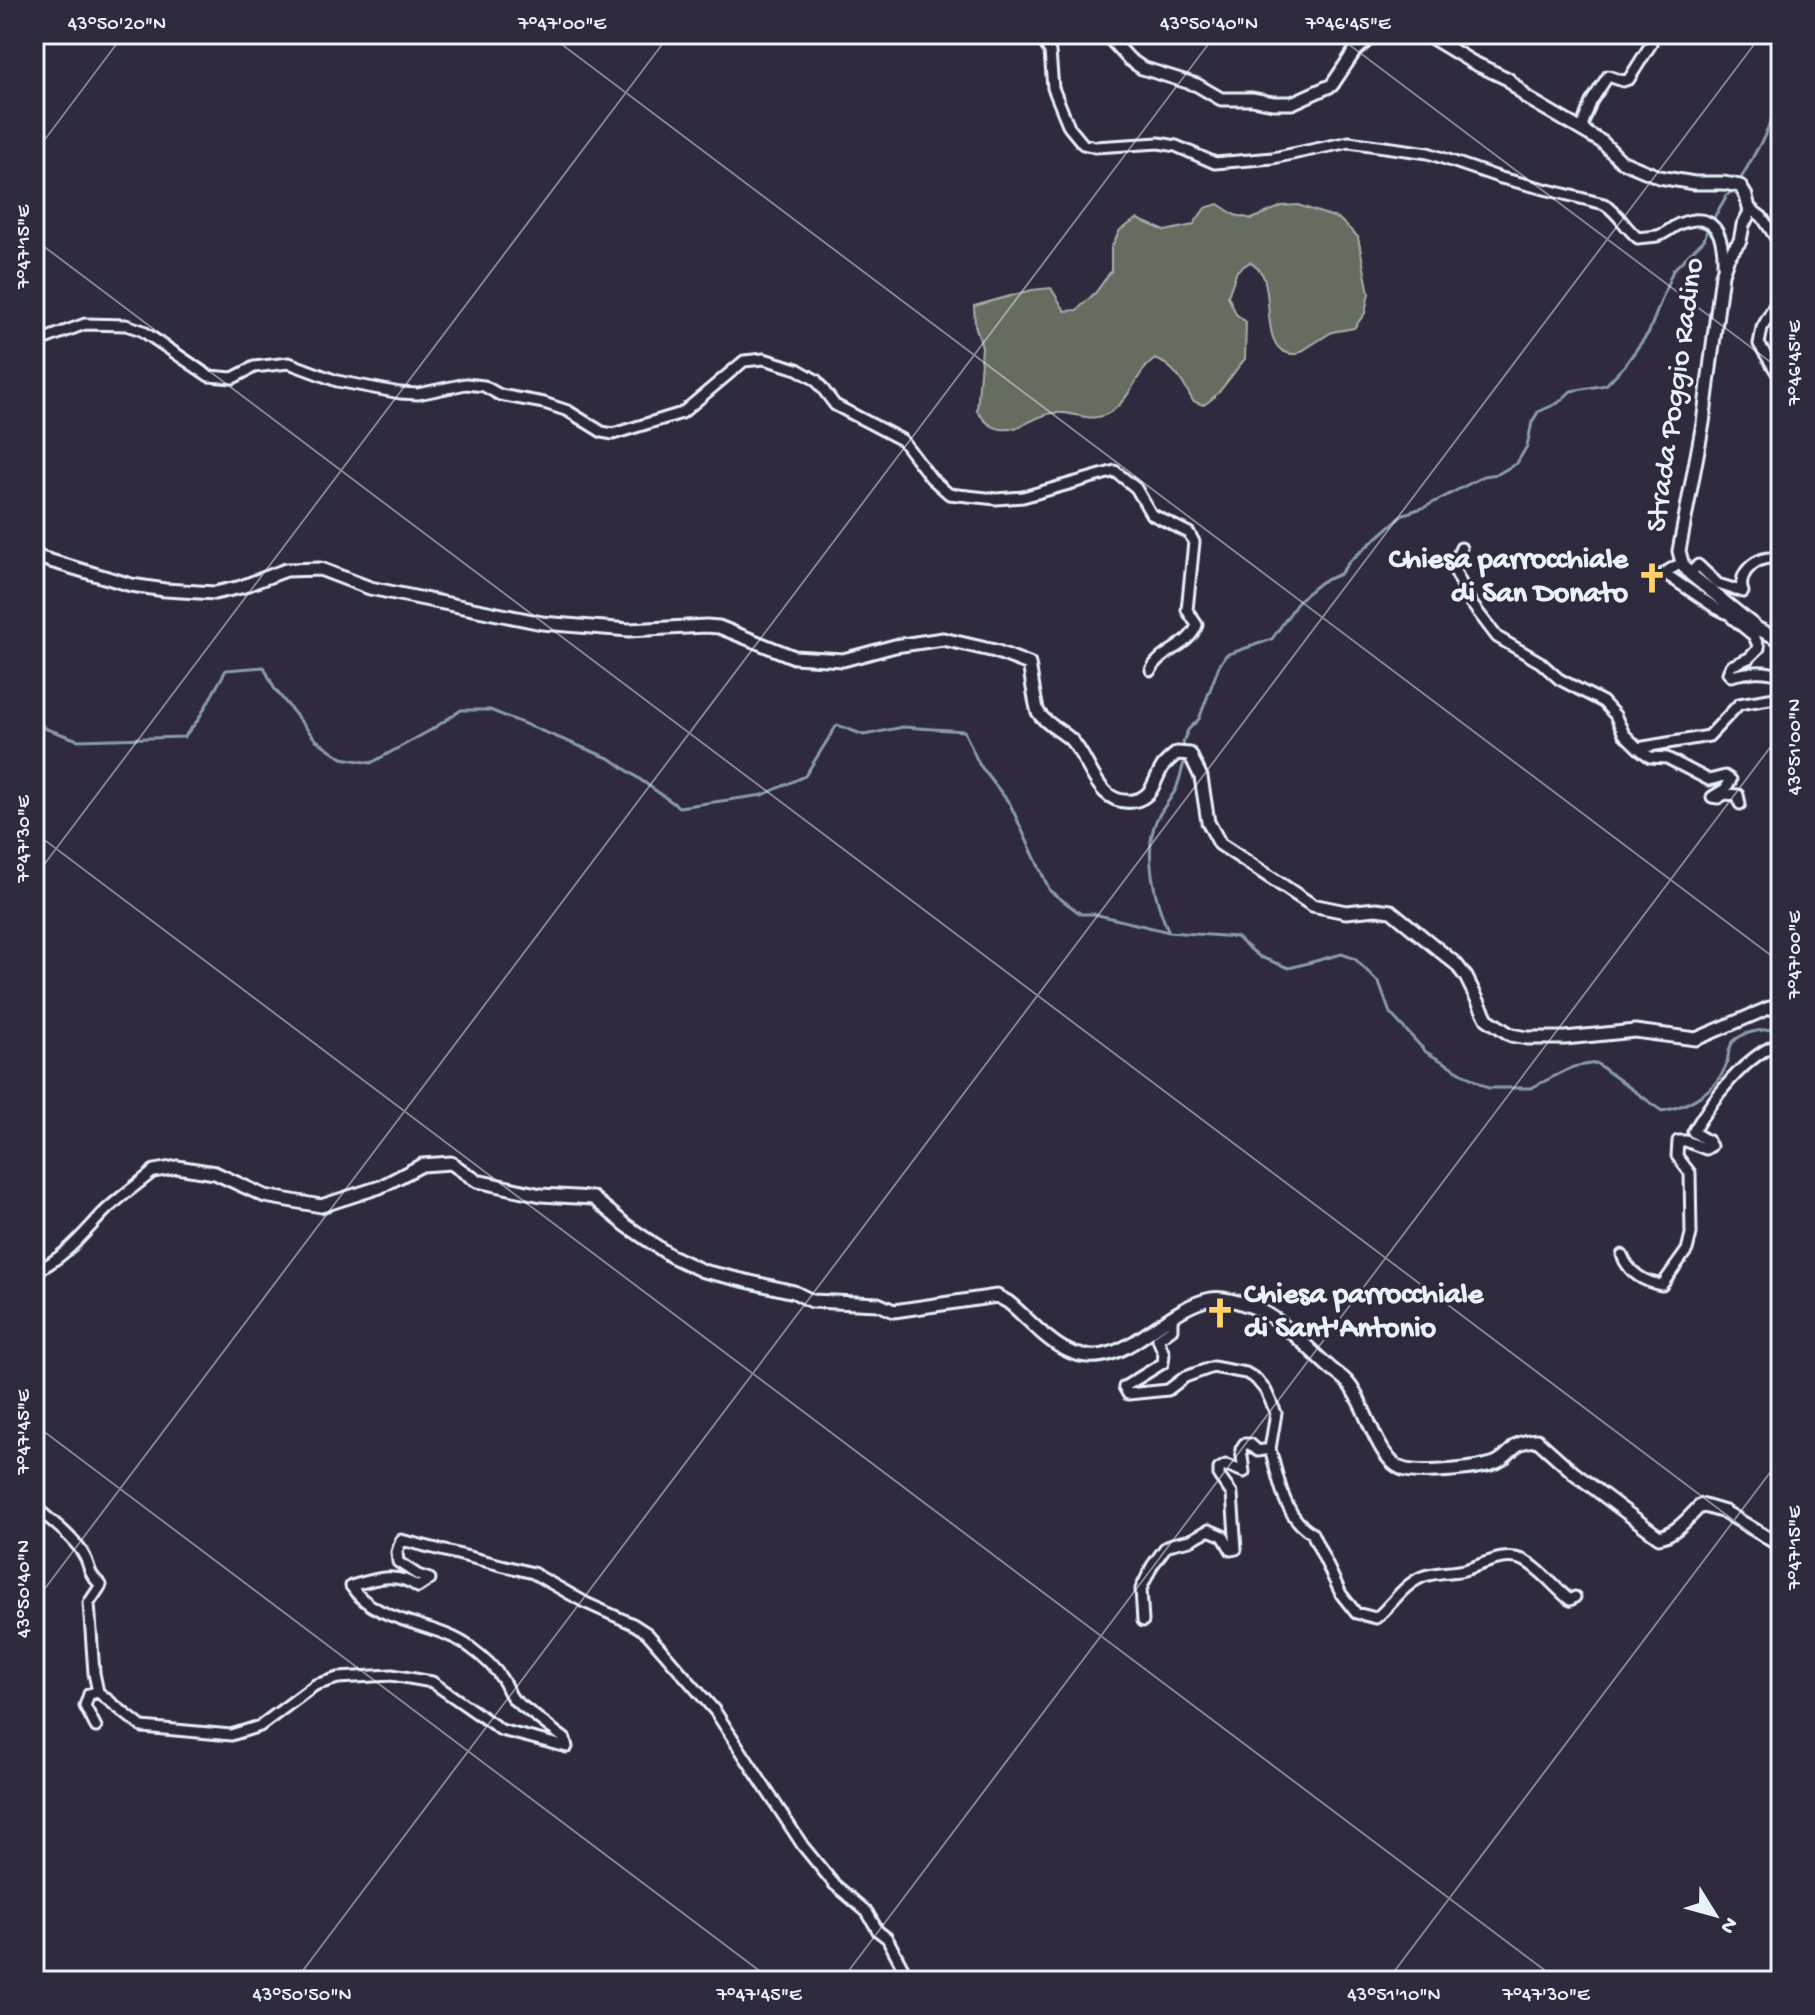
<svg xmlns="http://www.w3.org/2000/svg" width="1815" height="2015" viewBox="0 0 1815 2015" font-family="'Gochi Hand',sans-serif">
  <rect width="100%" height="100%" fill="#2f2a3d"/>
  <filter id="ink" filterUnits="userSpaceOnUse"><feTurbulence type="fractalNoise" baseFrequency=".0125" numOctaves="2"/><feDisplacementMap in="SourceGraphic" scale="16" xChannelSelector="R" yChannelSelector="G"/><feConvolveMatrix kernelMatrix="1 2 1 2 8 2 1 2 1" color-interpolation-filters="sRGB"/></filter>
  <g filter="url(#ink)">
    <path fill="#666c5e" stroke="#a7aeab" stroke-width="2" d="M1218 204 1235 215 1252 219 1282 206 1298 205 1339 219 1358 237 1369 293 1365 313 1354 328 1332 332 1297 354C1259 356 1274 298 1263 276 1261 270 1255 266 1250 262L1237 271 1228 296 1236 314 1246 322 1245 359C1233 372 1218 398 1203 405L1193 401C1184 384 1174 365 1155 359 1135 373 1133 396 1112 411 1091 426 1075 410 1053 413 1035 415 1020 432 1001 429 989 427 984 420 977 411L982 347 975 325 974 306 1032 290 1051 288 1065 311 1077 310 1096 292 1111 271V248L1120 230 1137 219 1165 231 1193 225 1205 208Z"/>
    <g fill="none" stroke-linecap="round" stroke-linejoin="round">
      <path stroke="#8a9ca9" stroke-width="3" d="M1739 182 1764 137 1781 96
        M1712 221 1727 195 1735 189
        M34 712 44 728 78 740 184 737 198 720 226 670 264 667 274 688 315 739 342 758 371 763 431 730 461 710H490L611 759 679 807 763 795 805 776 837 725 864 735 903 727 964 731 979 764 1010 804 1050 891 1081 914H1094L1169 932 1236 937 1260 957 1289 968 1342 954 1355 959 1379 983 1390 1013 1426 1052 1488 1088H1531L1573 1067 1596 1063 1662 1111C1687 1107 1716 1091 1726 1066 1729 1058 1727 1049 1733 1042 1744 1030 1766 1029 1781 1029
        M1185 751 1183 742 1188 730 1199 719 1219 666 1226 655 1272 639 1300 599 1321 582 1340 574 1350 561 1404 514 1425 507 1484 476 1498 474 1517 463 1527 446 1532 422 1538 412 1558 403 1571 391 1606 385 1625 365 1649 332 1673 270 1704 240 1708 227
        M1169 932C1155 903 1143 852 1156 821 1161 810 1170 800 1176 789 1180 779 1182 769 1185 759"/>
      <g stroke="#e8f1f8" stroke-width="15">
        <path id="minor" d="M1039 34 1050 52 1053 88 1069 127 1083 144 1095 147 1159 143 1176 146 1215 163 1273 158 1349 142 1428 153 1501 178 1604 204C1619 213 1624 227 1638 238 1644 237 1651 237 1657 236 1665 234 1672 227 1679 224 1714 210 1724 234 1723 264
          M1587 132 1582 126 1591 102 1608 76 1623 81 1629 79 1651 44
          M1750 208 1762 217 1781 246
          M1781 294 1762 328 1759 344 1781 379
          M34 343 85 324 126 325 141 330 209 376 233 378 254 367 289 363 337 381 400 393 418 394 466 384 484 386 500 395 544 403 568 411 602 432 613 434 682 413 744 361 764 359 797 369 816 380 835 405 902 440 931 478 949 494 996 499 1023 497 1115 471 1136 488 1151 514 1189 533 1194 542 1187 610 1197 625C1189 647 1161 650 1151 670
          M1461 548 1453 567 1471 603 1497 637 1540 662 1559 679 1603 702 1615 715 1624 734 1638 748 1709 736 1739 704 1781 697
          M1676 566 1664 573 1716 608 1734 617
          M1690 574 1698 565 1718 584 1743 592C1735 571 1764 550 1781 561
          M1732 618 1754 636 1759 648 1749 658 1731 666 1728 673 1731 676C1748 672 1764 669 1781 676
          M1638 748 1650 757 1667 758 1709 780 1725 776 1731 780 1725 789 1712 797 1718 798 1725 794 1738 795 1740 804
          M1622 1255C1629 1273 1644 1282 1662 1285L1687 1250 1691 1234 1690 1173 1677 1156 1678 1141H1686L1706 1149 1711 1146 1708 1141 1693 1132C1711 1101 1746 1054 1781 1043
          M34 1272C65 1258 82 1235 105 1211 120 1197 138 1184 154 1171
          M1270 1449C1279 1478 1283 1517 1312 1533L1341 1594 1356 1613 1376 1618C1391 1606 1403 1585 1422 1577 1434 1572 1451 1573 1464 1570 1483 1565 1503 1552 1523 1560 1540 1568 1555 1588 1570 1600L1575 1597
          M34 1506C50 1520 70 1534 82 1552 92 1566 85 1571 101 1585L89 1603 94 1673 98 1692
          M1143 1621 1141 1589 1152 1566 1165 1548 1172 1544 1190 1540 1209 1530 1223 1536 1231 1550 1236 1549 1232 1494 1219 1476V1469L1226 1465 1244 1472 1241 1449 1244 1444H1250L1258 1451 1270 1449 1276 1413 1266 1391 1256 1379 1246 1373 1213 1367 1185 1377 1168 1390 1128 1394 1124 1387 1163 1363 1164 1354 1158 1339 1172 1329V1316
          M96 1727 85 1706 89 1694 98 1692 142 1727 231 1735 260 1726 315 1685 338 1678 392 1675 432 1682 501 1730 567 1747 565 1739 514 1700C508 1693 507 1686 502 1679 495 1668 482 1656 471 1648 438 1622 375 1624 351 1586 375 1579 396 1571 418 1587L430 1579 418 1575 398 1562 397 1552 401 1540 533 1573 586 1603 633 1624 647 1633 715 1711 803 1846 834 1884 867 1912 878 1931 887 1938 910 1981"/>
      </g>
      <g stroke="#e8f1f8" stroke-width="17">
        <path id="tertiary" d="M1106 34 1129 59 1142 68 1197 85 1221 99H1252L1273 103H1292L1332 85 1354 52 1371 37 1380 34
          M1406 34 1429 36 1472 62 1508 79 1527 98 1602 142 1621 161 1659 177 1694 183H1724L1740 186 1746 196 1750 212 1743 225 1740 241 1728 257 1722 274 1703 423 1679 551 1683 566 1690 574 1758 629 1781 640
          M34 556 131 585 165 590 215 593 241 587 286 570 320 569 370 588 542 623 629 630 706 626 719 627 794 657 843 660 895 646 943 639 995 651 1029 664C1031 673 1035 705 1038 712 1045 724 1062 731 1071 740 1091 760 1096 806 1133 801 1154 797 1153 781 1163 766 1167 761 1172 757 1177 753L1190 754 1201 777 1208 822 1220 844 1312 905 1346 912 1376 909 1391 911 1456 964 1466 977 1487 1019 1511 1035 1527 1038H1565L1635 1031 1696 1039 1769 1008H1781
          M154 1171 177 1167 215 1173 265 1196 321 1206 380 1187 422 1165 451 1163 477 1181 541 1195 593 1198 627 1226 671 1256 703 1271 794 1292 812 1301 878 1304 894 1311 997 1296 1008 1302C1026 1316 1043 1338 1064 1349 1120 1379 1159 1309 1211 1299 1222 1297 1236 1301 1247 1305 1279 1315 1304 1345 1328 1366 1334 1372 1342 1376 1347 1382 1366 1402 1377 1464 1406 1470 1424 1474 1481 1469 1497 1462 1516 1452 1509 1442 1537 1440L1574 1473 1659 1537C1676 1534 1689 1517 1701 1505L1725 1512 1781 1546"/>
      </g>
      <use href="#minor" stroke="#2f2a3d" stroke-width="9"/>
      <use href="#tertiary" stroke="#2f2a3d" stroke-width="11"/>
    </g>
  </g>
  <path fill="none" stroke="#e8f1f8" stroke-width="2" stroke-opacity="0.45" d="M548 34 1781 963M1335 34 1781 370M34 154 124 34M34 239 1781 1556M34 832 1559 1981M34 878 670 34M34 1424 773 1981M34 1603 1216 34M295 1981 1762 34M841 1981 1781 733M1387 1981 1781 1458"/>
  <defs>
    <g id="church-bare" transform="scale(2.4)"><path d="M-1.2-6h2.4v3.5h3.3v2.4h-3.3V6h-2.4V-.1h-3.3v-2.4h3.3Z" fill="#ffd166" stroke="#2f2a3d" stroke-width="2.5" paint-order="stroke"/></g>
  </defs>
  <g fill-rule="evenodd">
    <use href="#church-bare" x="1652" y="578"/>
    <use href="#church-bare" x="1220" y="1313"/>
  </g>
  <g text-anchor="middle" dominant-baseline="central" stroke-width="6" stroke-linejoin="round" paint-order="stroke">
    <g font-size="30" fill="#e8f1f8" stroke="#2f2a3d">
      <text transform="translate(1677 395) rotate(-82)">Strada Poggio Radino</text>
    </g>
    <g font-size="30" font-weight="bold" fill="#e8f1f8" stroke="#2f2a3d" text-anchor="end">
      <text x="1628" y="561">Chiesa parrocchiale<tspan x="1628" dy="34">di San Donato</tspan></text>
      <text x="1244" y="1296" text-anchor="start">Chiesa parrocchiale<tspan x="1244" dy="34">di Sant'Antonio</tspan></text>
    </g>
  </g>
  <rect width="1815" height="2015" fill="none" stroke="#2f2a3d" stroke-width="88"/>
  <g transform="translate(1715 1915) rotate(127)" stroke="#2f2a3d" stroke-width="6" paint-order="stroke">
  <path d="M0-6L14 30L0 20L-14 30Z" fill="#e8f1f8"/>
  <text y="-12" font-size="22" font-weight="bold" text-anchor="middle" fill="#e8f1f8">N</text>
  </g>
  <rect x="44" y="44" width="1727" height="1927" fill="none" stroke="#e8f1f8" stroke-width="3"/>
  <g font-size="20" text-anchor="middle" fill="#e8f1f8">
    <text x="117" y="29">43°50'20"N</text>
    <text x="562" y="29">7°47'00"E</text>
    <text x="1209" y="29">43°50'40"N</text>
    <text x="1348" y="29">7°46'45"E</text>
    <text transform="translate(22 247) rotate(-90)" y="7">7°47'15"E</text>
    <text transform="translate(1793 363) rotate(-90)" y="7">7°46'45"E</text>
    <text transform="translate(1793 747) rotate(-90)" y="7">43°51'00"N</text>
    <text transform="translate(22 839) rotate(-90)" y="7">7°47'30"E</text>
    <text transform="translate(1793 955) rotate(-90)" y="7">7°47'00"E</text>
    <text transform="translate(22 1432) rotate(-90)" y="7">7°47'45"E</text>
    <text transform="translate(1793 1548) rotate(-90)" y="7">7°47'15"E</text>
    <text transform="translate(22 1589) rotate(-90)" y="7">43°50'40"N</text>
    <text x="302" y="2000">43°50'50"N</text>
    <text x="759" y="2000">7°47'45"E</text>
    <text x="1394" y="2000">43°51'10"N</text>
    <text x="1546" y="2000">7°47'30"E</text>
  </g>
</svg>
